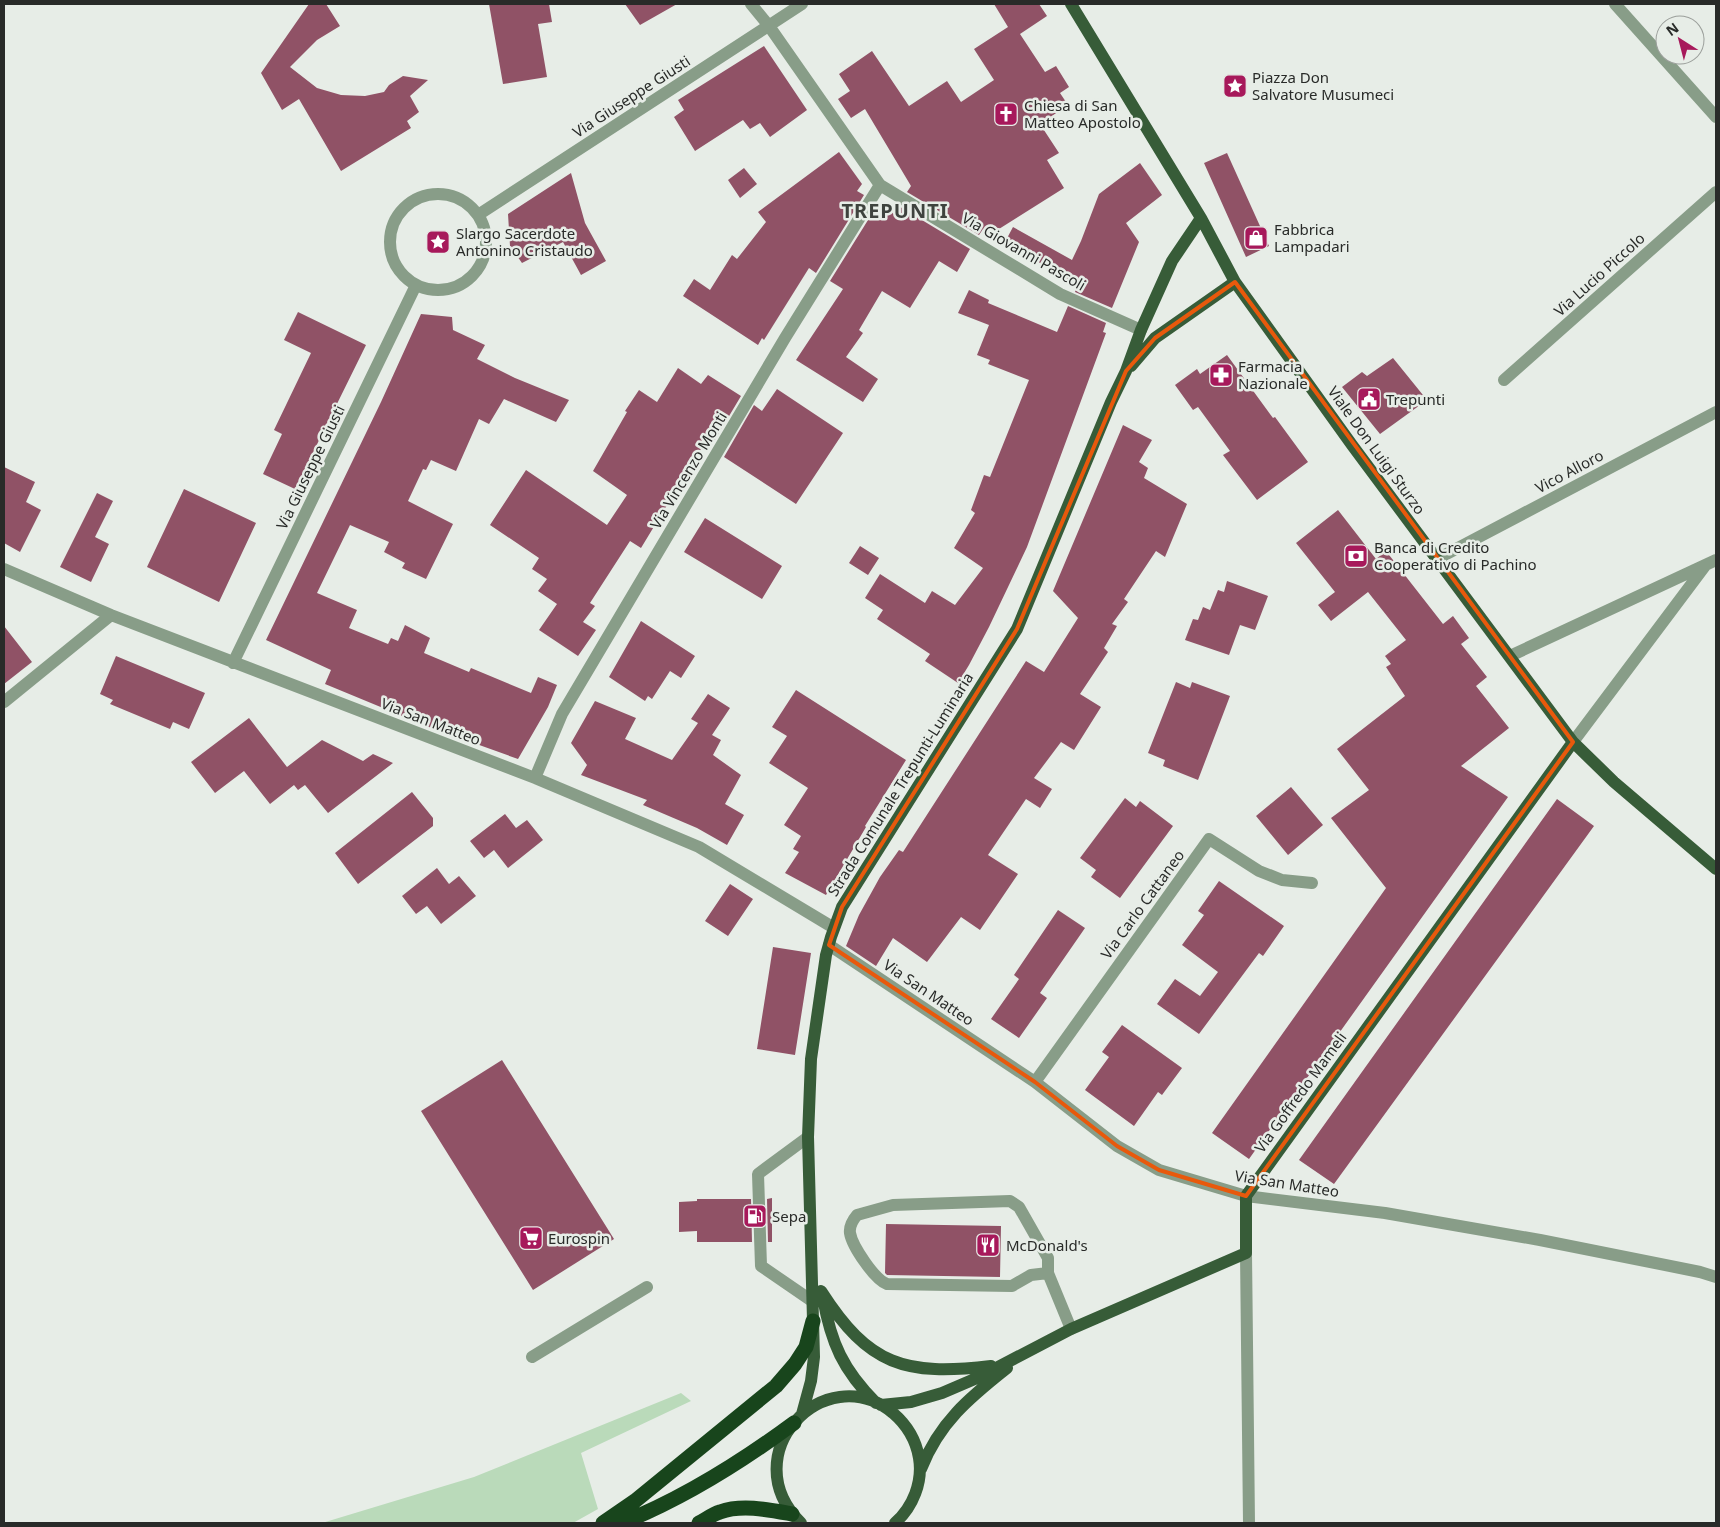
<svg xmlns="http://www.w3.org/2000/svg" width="1720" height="1527" viewBox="0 0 1720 1527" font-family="'Noto Sans',sans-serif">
  <rect width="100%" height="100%" fill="#e7ede7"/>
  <path fill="#badaba" d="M681 1393 691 1401 581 1453 598 1509 573 1523H322L474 1477Z"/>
  <path fill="#905266" d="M309 4H326L340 26 317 40 290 67 317 88 341 95 365 96 384 92 389 85 403 76 428 80 410 96 419 112 407 121 411 128 341 171 299 99 282 110 261 73Z
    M489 4H549L552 22 538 24 547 77 503 84Z
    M625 4H677L640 25Z
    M994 4H1039L1047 16 1020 34 1045 72 1056 66 1069 87 1060 93 1068 105 1040 124 1059 153 1047 160 1064 188 991 234 983 229 979 235 907 192 911 186 865 109 851 118 838 99 850 91 839 74 872 51 909 106 947 81 961 102 994 80 974 49 1008 27Z
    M764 46 807 110 770 137 760 123 750 129 743 120 695 151 674 117 684 110 678 100Z
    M839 152 862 184 857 191 864 195 816 273 809 268 764 340 762 338 758 345 683 296 694 279 710 290 732 255 737 259 766 222 758 212Z
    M1227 153 1269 246 1246 257 1204 163Z
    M1140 163 1162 195 1126 223 1139 242 1112 308 1075 292 1077 285 1005 242 1013 227 1072 260 1081 241 1099 194Z
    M744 168 757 184 740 198 728 180Z
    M571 173 585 223 606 261 581 275 563 242 522 263 510 246 508 214Z
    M878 204 892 213 897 205 970 249 957 272 939 261 910 308 882 291 859 330 863 333 846 357 878 379 863 402 796 360 843 289 830 281Z
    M969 290 989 300 988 303 1057 332 1068 306 1106 323 1103 332 1106 333 1027 547 989 627 969 665 958 683 925 661 930 654 877 619 883 610 865 598 880 574 925 603 932 591 955 605 983 568 954 548 975 513 971 510 984 475 990 477 1029 380 988 364 990 360 977 355 989 325 958 313Z
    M298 312 366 345 295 489 263 474 282 434 274 430 311 353 284 340Z
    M421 314 452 317 453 330 485 345 477 359 515 378 569 400 556 422 504 399 489 424 479 419 456 471 431 460 426 470 423 469 408 501 453 524 426 579 402 568 405 563 384 552 389 542 350 525 317 593 357 610 349 628 388 644 391 638 398 641 405 625 430 638 424 653 469 672 471 668 531 693 538 677 557 685 548 707 518 759 429 727 325 684 331 670 266 640 381 402Z
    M1227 355 1273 418 1275 417 1308 462 1257 500 1223 455 1230 451 1198 407 1193 410 1175 385 1197 369 1200 374Z
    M1393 358 1427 400 1380 434 1342 387 1362 372 1367 376Z
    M678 368 701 384 708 375 741 396 710 448 704 444 641 548 630 541 590 603 595 606 583 622 596 630 578 656 539 630 557 604 538 591 547 579 532 569 539 558 490 525 526 470 607 525 627 495 593 471 627 412 625 411 639 390 657 402Z
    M777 389 843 433 796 504 724 457 754 405 762 411Z
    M1123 425 1152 440 1139 462 1148 468 1144 478 1187 504 1165 557 1156 551 1124 599 1128 602 1112 624 1117 626 1104 648 1108 652 1080 694 1101 707 1074 750 1061 742 1034 778 1052 789 1040 808 1026 799 988 855 1018 874 980 930 961 917 927 962 893 938 876 966 846 946 859 915 880 877 899 850 903 852 1026 661 1044 672 1078 618 1053 591Z
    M4 467 35 482 26 502 41 510 20 552 4 543Z
    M184 489 256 523 219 602 147 567Z
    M97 493 113 501 95 537 109 544 91 582 60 567Z
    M1338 510 1376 559 1386 551 1443 624 1453 616 1469 638 1461 644 1487 677 1476 686 1509 728 1461 766 1508 797 1249 1159 1212 1133 1386 888 1331 818 1369 790 1337 749 1405 696 1386 667 1391 664 1385 656 1406 640 1368 592 1331 621 1318 605 1335 592 1296 543Z
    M705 518 782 566 762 599 684 552Z
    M860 546 879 558 868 575 849 563Z
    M1227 581 1268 596 1255 630 1240 625 1229 655 1185 640 1193 619 1198 620 1203 607 1210 610 1218 590 1224 592Z
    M641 621 695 656 681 678 670 671 652 699 648 696 645 701 609 677Z
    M4 626 32 662 4 684Z
    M116 656 205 693 189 729 173 722 170 729 110 704 113 700 100 694Z
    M1176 682 1190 688 1192 682 1230 696 1198 780 1163 766 1165 760 1148 753Z
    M796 690 906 760 865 826 866 827 826 895 785 873 799 852 793 849 801 836 784 825 808 788 769 763 787 736 772 727Z
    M708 694 730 708 712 735 721 740 713 755 741 775 725 804 744 815 727 845 697 828 643 805 647 800 581 775 587 765 571 743 595 701 636 718 625 739 672 760 698 723 691 719Z
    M249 718 287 767 322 740 363 761 373 754 393 763 328 813 305 785 298 790 294 785 270 804 244 771 215 793 191 762Z
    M1291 787 1323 825 1288 855 1256 816Z
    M412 792 433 818V826L358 884 335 853Z
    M1125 798 1136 807 1140 801 1173 826 1120 898 1091 877 1096 870 1080 858Z
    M1557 799 1594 826 1334 1184 1299 1160Z
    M505 814 516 828 527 820 543 840 508 868 494 850 484 858 470 841Z
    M437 868 449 884 459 876 476 896 441 924 427 906 416 914 402 896Z
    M1219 881 1284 926 1263 956 1259 953 1199 1034 1157 1004 1175 979 1200 996 1218 972 1182 945 1204 915 1198 911Z
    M730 884 753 899 728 936 705 921Z
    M1058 910 1085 928 1040 993 1047 998 1019 1038 991 1019 1019 979 1014 975Z
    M773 947 811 953 795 1055 757 1049Z
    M1122 1025 1182 1068 1162 1095 1158 1092 1134 1126 1085 1090 1109 1057 1102 1052Z
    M502 1060 614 1239 533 1290 421 1111Z
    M772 1198V1242H768L767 1199Z
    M697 1199H751L752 1242H697V1231L679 1232V1202L697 1201Z
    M886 1224 1001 1226 1000 1277 887 1275 885 1273Z"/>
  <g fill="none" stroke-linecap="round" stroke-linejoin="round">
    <path stroke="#889d88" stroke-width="12" d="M751 4 769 26 880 185 1060 294 1141 330
      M1615 4 1716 117
      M390 242a48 48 0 1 1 96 0a48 48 0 1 1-96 0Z
      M478 215 802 4
      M1504 380 1716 192
      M1437 559 1716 412
      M4 569 111 615 535 778 699 847 834 928
      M1510 656 1716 560
      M233 663 416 285
      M4 702 111 615
      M1573 742 1705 566
      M535 778 562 714 785 338 880 185
      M829 945 1035 1082 1117 1146 1159 1170 1246 1196 1385 1213 1540 1240 1700 1272 1716 1277
      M1035 1082 1209 839 1259 871 1282 880 1312 883
      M808 1137 758 1174 761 1266 812 1301
      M1246 1253 1249 1523
      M1048 1273 1031 1275 1012 1286 887 1284C875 1280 852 1246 850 1233 849 1226 852 1221 857 1215L893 1205 1010 1201 1019 1207 1048 1258V1273L1071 1329
      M532 1357 647 1287"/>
    <path stroke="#375c38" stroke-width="12" d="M1071 4 1201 218 1235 282 1352 445 1573 742 1614 782 1716 869
      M1131 366 1155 338 1235 282
      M821 1291C869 1366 905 1376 991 1366
      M823 1298C831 1343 843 1370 876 1403
      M881 1405 911 1402 942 1393 977 1378 1071 1329 1246 1253V1196L1573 742
      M802 1414 811 1381 814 1357 808 1137 811 1059 826 955 831 937 842 907 1017 629 1111 402 1126 371 1141 330 1172 261 1201 218
      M921 1469C939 1423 969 1398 1007 1368
      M801 1523C732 1455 824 1357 893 1413 907 1425 916 1440 919 1458 923 1482 913 1507 895 1523"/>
    <path stroke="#18451c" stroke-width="15" d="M603 1523 635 1501 776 1386 795 1364 806 1347 813 1321
      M622 1523C684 1498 740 1463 794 1423
      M699 1523C705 1520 713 1514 720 1512 742 1504 770 1510 792 1514"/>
  </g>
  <path fill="none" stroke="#e8590c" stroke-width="4" stroke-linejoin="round" d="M1235 282 1573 742 1246 1196 1159 1170 1117 1146 1035 1082 829 945 842 907 1017 629 1126 371 1155 338Z"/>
  <defs>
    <g id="sight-square" transform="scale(1.25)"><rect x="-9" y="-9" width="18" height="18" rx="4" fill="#a7195b" stroke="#e7ede7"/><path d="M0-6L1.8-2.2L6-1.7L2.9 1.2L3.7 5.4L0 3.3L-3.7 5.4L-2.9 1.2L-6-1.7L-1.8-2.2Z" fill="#fff"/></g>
    <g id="church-square" transform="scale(1.25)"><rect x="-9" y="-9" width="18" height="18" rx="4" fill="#a7195b" stroke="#e7ede7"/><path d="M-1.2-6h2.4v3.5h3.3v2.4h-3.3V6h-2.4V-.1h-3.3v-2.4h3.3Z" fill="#fff"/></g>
    <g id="shop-square" transform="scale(1.25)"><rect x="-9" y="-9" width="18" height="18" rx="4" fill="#a7195b" stroke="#e7ede7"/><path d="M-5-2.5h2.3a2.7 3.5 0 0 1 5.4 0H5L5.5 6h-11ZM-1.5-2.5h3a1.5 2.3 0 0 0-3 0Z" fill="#fff"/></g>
    <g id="pharmacy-square" transform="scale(1.25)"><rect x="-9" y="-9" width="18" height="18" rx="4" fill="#a7195b" stroke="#e7ede7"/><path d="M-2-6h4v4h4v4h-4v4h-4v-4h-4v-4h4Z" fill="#fff"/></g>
    <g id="civic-square" transform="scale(1.25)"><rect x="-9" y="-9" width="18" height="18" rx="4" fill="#a7195b" stroke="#e7ede7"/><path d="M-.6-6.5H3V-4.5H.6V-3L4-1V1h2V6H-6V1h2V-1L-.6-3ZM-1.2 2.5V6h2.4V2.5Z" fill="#fff"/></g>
    <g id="bank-square" transform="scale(1.25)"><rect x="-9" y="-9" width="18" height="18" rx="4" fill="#a7195b" stroke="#e7ede7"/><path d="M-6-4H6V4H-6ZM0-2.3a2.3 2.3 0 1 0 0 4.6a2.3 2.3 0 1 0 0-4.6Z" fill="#fff"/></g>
    <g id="fuel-square" transform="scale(1.25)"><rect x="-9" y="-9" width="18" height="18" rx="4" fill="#a7195b" stroke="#e7ede7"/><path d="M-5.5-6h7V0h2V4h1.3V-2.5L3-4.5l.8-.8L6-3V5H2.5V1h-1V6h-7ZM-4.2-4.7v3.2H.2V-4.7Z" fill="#fff"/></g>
    <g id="supermarket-square" transform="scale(1.25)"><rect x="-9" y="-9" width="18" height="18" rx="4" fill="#a7195b" stroke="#e7ede7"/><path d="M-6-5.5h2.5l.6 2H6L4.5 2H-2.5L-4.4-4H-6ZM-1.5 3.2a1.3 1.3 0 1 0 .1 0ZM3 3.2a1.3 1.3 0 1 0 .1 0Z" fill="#fff"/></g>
    <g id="restaurant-square" transform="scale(1.25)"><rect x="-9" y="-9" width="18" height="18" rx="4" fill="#a7195b" stroke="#e7ede7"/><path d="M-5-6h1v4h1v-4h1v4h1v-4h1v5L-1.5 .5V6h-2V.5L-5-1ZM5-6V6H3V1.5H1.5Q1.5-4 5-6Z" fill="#fff"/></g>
  </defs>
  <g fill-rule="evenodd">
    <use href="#sight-square" x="1235" y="86"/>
    <use href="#church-square" x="1006" y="114"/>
    <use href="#shop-square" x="1256" y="238"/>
    <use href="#sight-square" x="438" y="242"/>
    <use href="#pharmacy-square" x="1221" y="375"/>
    <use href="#civic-square" x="1369" y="399"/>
    <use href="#bank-square" x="1356" y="556"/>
    <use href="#fuel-square" x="755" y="1216"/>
    <use href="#supermarket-square" x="531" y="1238"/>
    <use href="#restaurant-square" x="988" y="1245"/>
  </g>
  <g text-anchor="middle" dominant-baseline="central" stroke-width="5" stroke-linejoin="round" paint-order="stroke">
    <g font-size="15" fill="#292b29" stroke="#e7ede7" text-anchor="start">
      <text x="1252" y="77">Piazza Don<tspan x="1252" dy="17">Salvatore Musumeci</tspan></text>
      <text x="1024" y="105">Chiesa di San<tspan x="1024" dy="17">Matteo Apostolo</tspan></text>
      <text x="1274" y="229">Fabbrica<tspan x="1274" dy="17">Lampadari</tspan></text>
      <text x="456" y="233">Slargo Sacerdote<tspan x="456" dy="17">Antonino Cristaudo</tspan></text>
      <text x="1238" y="366">Farmacia<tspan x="1238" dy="17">Nazionale</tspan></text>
      <text x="1386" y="399">Trepunti</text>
      <text x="1374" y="547">Banca di Credito<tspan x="1374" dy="17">Cooperativo di Pachino</tspan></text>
      <text x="772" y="1216">Sepa</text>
      <text x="548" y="1238">Eurospin</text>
      <text x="1006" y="1245">McDonald's</text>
    </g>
    <g font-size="15" fill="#292b29" stroke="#e7ede7">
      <text transform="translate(631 96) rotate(-33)">Via Giuseppe Giusti</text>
      <text transform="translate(1024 251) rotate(30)">Via Giovanni Pascoli</text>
      <text transform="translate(1599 274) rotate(-42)">Via Lucio Piccolo</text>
      <text transform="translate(1377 450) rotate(54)">Viale Don Luigi Sturzo</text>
      <text transform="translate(310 467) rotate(-64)">Via Giuseppe Giusti</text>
      <text transform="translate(688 470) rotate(-59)">Via Vincenzo Monti</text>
      <text transform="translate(1569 471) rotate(-28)">Vico Alloro</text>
      <text transform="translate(431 721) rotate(21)">Via San Matteo</text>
      <text transform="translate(900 784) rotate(-58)">Strada Comunale Trepunti-Luminaria</text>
      <text transform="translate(1142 904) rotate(-54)">Via Carlo Cattaneo</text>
      <text transform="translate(929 992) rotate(34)">Via San Matteo</text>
      <text transform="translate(1300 1092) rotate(-54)">Via Goffredo Mameli</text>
      <text transform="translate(1287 1183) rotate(9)">Via San Matteo</text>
    </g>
    <g font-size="20" font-weight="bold" letter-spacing="1" fill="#3e433e" stroke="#e7ede7">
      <text x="895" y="210">TREPUNTI</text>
    </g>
  </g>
  <rect width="1720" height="1527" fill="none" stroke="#292b29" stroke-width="10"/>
  <g transform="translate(1680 40) rotate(324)"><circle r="24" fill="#e7ede7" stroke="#9b9f9b"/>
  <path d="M0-4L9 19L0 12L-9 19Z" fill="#a7195b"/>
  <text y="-8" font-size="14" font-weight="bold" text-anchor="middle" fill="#292b29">N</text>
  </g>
</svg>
